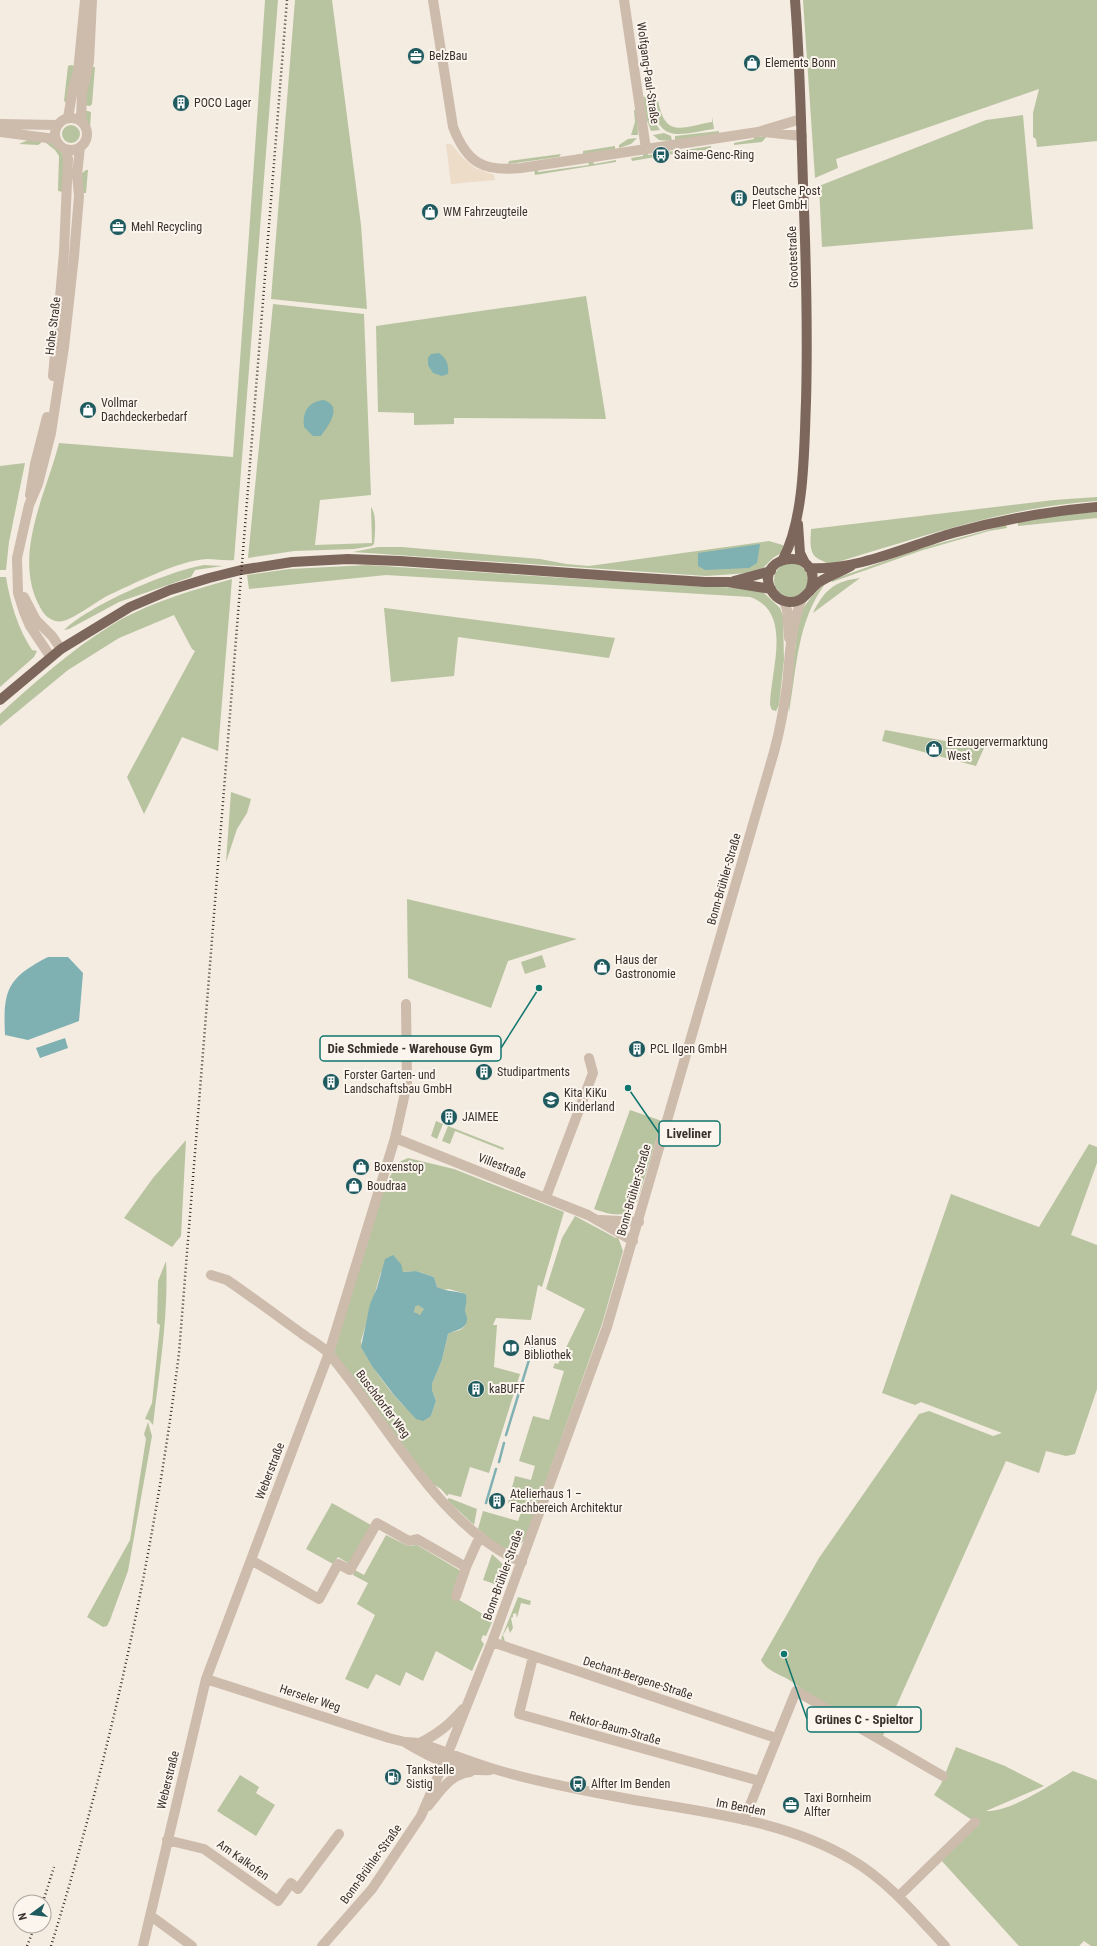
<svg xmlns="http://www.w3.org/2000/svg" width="1097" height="1946" viewBox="0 0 1097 1946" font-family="'Roboto Condensed',sans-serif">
  <rect width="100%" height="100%" fill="#f4ebe1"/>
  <path fill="#b8c4a0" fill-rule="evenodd" d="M265 0H278L234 560C225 561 216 559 207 559 179 560 131 585 105 597 95 603 73 619 63 621 54 623 45 617 41 609 11 557 46 495 59 443L233 457C244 305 255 153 265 0Z
    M295 0H332L361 225 367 309 271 299Z
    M803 0H1097V141L1037 147 1036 139 1033 137V113L1039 89 836 159 838 168 815 178Z
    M71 65 75 66 68 104 64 101 68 66Z
    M92 67H95L92 104 90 106 84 105Z
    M649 96 652 118 660 130 651 131 646 118 643 97Z
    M658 100C665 139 682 127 712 122V117L714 129C680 134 658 145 652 101Z
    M84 110 91 112 90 128 86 121Z
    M634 110H637L638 135H631L635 122Z
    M1023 115 1033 229 822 247 819 186 986 120Z
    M62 134a9 9 0 1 1 18 0a9 9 0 1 1-18 0Z
    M719 131V134L675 140V136Z
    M664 133 671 136 672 141 659 140 653 135Z
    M767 136 762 142 734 145V143L754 139V137Z
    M41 138V143L38 145 19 144 28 140Z
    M637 138 631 144 619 148V145L628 139Z
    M52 142 63 154V192L58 191 59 156 55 150 46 143Z
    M615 146V149L583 154V151Z
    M711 146V149L678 154V151Z
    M673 151V154L632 161 631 158 643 156V153L648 152V155Z
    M561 154 559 157 508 164 509 161Z
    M616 160V162L535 175 534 169H538V172L589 165 588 162 593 161 594 164Z
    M86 170H88L86 193H82L81 174Z
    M586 296 606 419 454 418V424L414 425V413L378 412 376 326Z
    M273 304 364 314 371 495 320 500 315 545 372 543 371 507C377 514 375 535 374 544L372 546 354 549 294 551 248 558Z
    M25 463 9 542 6 570H0V466Z
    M1097 497V501C1004 507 916 539 828 565 824 560 821 561 817 558 808 552 811 538 811 529L1054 500Z
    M1097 512V518L1018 526V522L1070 514Z
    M1006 525 1007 528 989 531 920 551 832 582 831 580 919 549Z
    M769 541 786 546 781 553 773 558 761 570 749 573 706 576 353 552 378 547H402L540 559 566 564 589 566Z
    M774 580a17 17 0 1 1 34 0a17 17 0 1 1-34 0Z
    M204 565 223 566 195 570 191 577 119 602 69 629 64 630C90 605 168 571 204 565Z
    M368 565 688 586 746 588 762 591 780 608 783 616 784 660 779 705 776 711 772 710 770 705C770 672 794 612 750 597L386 575 249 589 247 575 289 569Z
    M0 577H6C10 602 18 629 32 650L37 651 34 657 0 687Z
    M860 578 813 613C824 590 835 581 860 578Z
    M232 579 218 751 182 737 144 814 127 777 195 651 192 649 174 615 119 638 68 670 0 726V714C35 682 70 651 110 626 147 603 190 591 232 579Z
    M825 584C797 622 797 667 789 712L788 704 799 618C802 607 816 590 825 584Z
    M384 608H385L615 638 609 658 458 637 454 676 391 682Z
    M885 730 984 748 976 766 882 741Z
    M231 792 251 799 247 813 237 829 226 862Z
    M407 899 577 939 508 961 491 1008 408 978Z
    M542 955 546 967 525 974 521 962Z
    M630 1110 662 1121 637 1202H634C627 1221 609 1214 594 1209Z
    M436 1121 443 1124 437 1139 431 1136Z
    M448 1126 504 1148 503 1150 455 1131 450 1144 442 1141Z
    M186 1140 181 1236 172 1247 124 1218 153 1178Z
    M1089 1144 1097 1147V1163L1071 1235 1097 1245V1389L1075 1454 1066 1456 1046 1451 1039 1473 1006 1461 882 1738 802 1691C792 1676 768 1675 761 1660L819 1558 919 1414 929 1411 993 1436 1002 1433 921 1402 915 1405 882 1393 951 1194 1039 1227Z
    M408 1158 454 1169 564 1212 542 1287 538 1285 531 1320 496 1318 493 1325H497L494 1367 520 1374 489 1473 470 1467 461 1497 449 1494 447 1496 441 1489 431 1483 334 1352 382 1192 397 1163ZM401 1267 402 1272 416 1271 434 1277 437 1287 442 1290 449 1289 466 1294C466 1300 465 1304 465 1310 464 1318 471 1323 460 1330 456 1332 452 1331 448 1334L442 1360 432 1384V1390L436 1401 431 1416C424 1414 413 1412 407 1408 396 1401 361 1354 361 1341L381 1272Z
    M575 1216 616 1238 618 1237 623 1251 602 1324 526 1537C511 1562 494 1541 478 1529L483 1511 518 1521 523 1507 508 1503 515 1476 531 1480 535 1466 519 1461 533 1416 549 1420 564 1371 553 1368 555 1363 558 1364 585 1309 546 1289 562 1238Z
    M166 1261C169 1313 159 1373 153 1425L149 1420 145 1419 152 1403 160 1325 157 1323 158 1281Z
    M414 1310a5 5 0 1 1 10 0a5 5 0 1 1-10 0Z
    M148 1422 152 1436 128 1571 110 1620 107 1626 103 1627 87 1617 130 1540 146 1439 144 1434Z
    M449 1498 477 1509 474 1525 447 1500Z
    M332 1503 371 1525 351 1565 338 1557 333 1564 306 1549Z
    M386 1535 408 1546 417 1545 461 1571 454 1597 493 1620 486 1636 483 1635 481 1640 484 1644 472 1671 436 1651 423 1681 406 1672 400 1686 376 1674 368 1689 345 1679 375 1615 357 1604 368 1583 353 1575 355 1570 364 1575Z
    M492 1554 507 1568 500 1586 483 1580Z
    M518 1597 531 1601 530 1605 521 1603 517 1618 516 1613 513 1614V1617L511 1618 513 1628 510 1633 508 1626 503 1635 505 1642 501 1639Z
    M956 1747 1005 1766 1044 1786 986 1811C1011 1812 1052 1784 1073 1771L1097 1780V1946H1091L1084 1941 1079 1946H1019L941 1860 978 1824 934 1795 941 1784Z
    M240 1775 259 1787 256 1793 275 1805 256 1836 217 1811Z"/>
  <path fill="#ecdcc8" d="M446 144H451L463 158 475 168 494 175 495 180 451 184Z"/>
  <path fill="#7fb0b2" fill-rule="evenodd" d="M439 353C447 359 449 365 448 374L442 376 433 373 428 365V358L431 354Z
    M323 400C342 405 331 422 323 433L321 436H313L304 427C302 412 308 402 323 400Z
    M760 544 757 563 749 568 705 570 698 566V553Z
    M48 957H68L83 973 79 1021 28 1040 5 1035C3 990 7 978 48 957Z
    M65 1038 68 1048 40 1058 36 1048Z
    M393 1255 401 1264 403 1272 416 1271 434 1277 437 1287C443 1291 457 1291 466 1294 467 1300 466 1304 465 1310 465 1313 467 1316 467 1319 467 1330 454 1330 448 1334L442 1360 432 1384V1390L436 1401 431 1416 423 1421 416 1419 394 1395 372 1366 361 1347 370 1304 377 1288 385 1259ZM418 1305 424 1309 420 1315 414 1312 415 1307Z"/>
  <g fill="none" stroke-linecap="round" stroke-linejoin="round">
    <path stroke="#7fb0b2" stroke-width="2.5" d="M506 1435 536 1337
      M499 1462 504 1443
      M486 1503 496 1469"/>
    <path stroke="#cdbbac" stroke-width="10" d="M433 0 453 127C467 163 483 172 521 168L758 132 801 119
      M624 0 646 149
      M68 118 73 88 78 72 85 0
      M55 134a16 16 0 1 1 32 0a16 16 0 1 1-32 0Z
      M81 121 82 93 89 62 92 0
      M0 124 57 125
      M0 132 55 139
      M764 132 802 136
      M53 376 64 252 68 159 66 149
      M30 495 35 464 47 417
      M24 597 36 620 52 636 61 649
      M784 601 787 610 789 638
      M50 656 30 626 24 612 18 593 17 558 29 505 38 484 51 433 64 347 74 256 79 196 77 175 80 147
      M395 1138 588 1215 633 1241
      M546 1197 593 1073 589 1058
      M601 1220 639 1222
      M211 1275 227 1280C252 1297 276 1315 301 1333 310 1340 323 1346 330 1355 386 1421 440 1528 522 1562
      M251 1560 319 1599 338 1564 350 1570 377 1523 409 1541 417 1539 466 1567 480 1536
      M456 1596 466 1567
      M492 1642 776 1738
      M533 1657 519 1714 760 1781
      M206 1679 389 1738 405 1742 420 1743C449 1753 478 1765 508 1773 544 1783 581 1790 618 1797 697 1812 782 1818 852 1860 889 1882 916 1915 945 1946
      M406 1743C433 1759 458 1772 490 1770
      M420 1743C439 1733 449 1725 463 1709
      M428 1806C440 1792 450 1774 470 1772
      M744 1820 796 1691 943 1776
      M167 1840 204 1849 278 1901 291 1883 298 1889 339 1834
      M899 1896 975 1822
      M151 1916 192 1946
      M143 1946 206 1679 329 1353 395 1138 407 1084 406 1004
      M322 1946 372 1889 421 1816 448 1753 492 1642 607 1327 774 752C780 730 784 708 787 685 790 656 790 626 802 599"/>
    <path stroke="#7d675c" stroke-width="10" d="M798 524 800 553 805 563
      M783 559C805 518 804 448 806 402 808 329 806 257 803 184 801 123 800 61 795 0
      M809 568C857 571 908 546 953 533 1001 520 1048 511 1097 507
      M734 581 771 571
      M810 591C827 546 755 552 770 588 774 596 781 601 789 602 805 603 809 588 821 581 830 575 841 572 851 566
      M0 700 61 649 130 607 170 590 209 578 241 570 292 562 348 559 400 561 627 577 705 582H728L771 589"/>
    <path stroke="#3b302b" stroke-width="2.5" stroke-dasharray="1 3" stroke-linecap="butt" d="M43 1902 54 1867
      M27 1946 35 1926
      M51 1946C111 1753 154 1554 179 1353L287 0"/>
  </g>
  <defs>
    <g id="office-disc" transform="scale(0.9)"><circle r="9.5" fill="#1f5a5e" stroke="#fbf5ee"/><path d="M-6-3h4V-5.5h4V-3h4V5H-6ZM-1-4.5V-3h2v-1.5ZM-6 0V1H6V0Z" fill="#fff"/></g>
    <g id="shop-disc" transform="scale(0.9)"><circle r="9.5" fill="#1f5a5e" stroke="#fbf5ee"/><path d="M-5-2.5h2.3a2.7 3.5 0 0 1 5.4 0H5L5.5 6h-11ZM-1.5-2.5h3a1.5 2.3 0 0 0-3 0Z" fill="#fff"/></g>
    <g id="building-disc" transform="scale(0.9)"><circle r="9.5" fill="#1f5a5e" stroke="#fbf5ee"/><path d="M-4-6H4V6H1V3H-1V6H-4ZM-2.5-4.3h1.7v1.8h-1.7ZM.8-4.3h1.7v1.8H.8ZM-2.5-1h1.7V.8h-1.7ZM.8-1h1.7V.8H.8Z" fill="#fff"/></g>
    <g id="bus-disc" transform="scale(0.9)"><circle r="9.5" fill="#1f5a5e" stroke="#fbf5ee"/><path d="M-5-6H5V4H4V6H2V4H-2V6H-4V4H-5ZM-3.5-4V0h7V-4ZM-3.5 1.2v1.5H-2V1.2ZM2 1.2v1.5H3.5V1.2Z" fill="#fff"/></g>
    <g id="school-disc" transform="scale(0.9)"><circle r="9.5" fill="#1f5a5e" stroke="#fbf5ee"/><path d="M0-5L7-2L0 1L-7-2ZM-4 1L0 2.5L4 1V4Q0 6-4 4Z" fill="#fff"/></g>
    <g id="library-disc" transform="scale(0.9)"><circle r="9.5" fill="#1f5a5e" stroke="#fbf5ee"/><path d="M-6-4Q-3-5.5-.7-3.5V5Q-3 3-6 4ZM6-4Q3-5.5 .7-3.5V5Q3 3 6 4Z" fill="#fff"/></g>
    <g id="fuel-disc" transform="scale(0.9)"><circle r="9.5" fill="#1f5a5e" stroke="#fbf5ee"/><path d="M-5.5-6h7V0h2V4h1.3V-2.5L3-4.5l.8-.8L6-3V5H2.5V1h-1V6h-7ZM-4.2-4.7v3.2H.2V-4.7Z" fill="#fff"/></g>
  </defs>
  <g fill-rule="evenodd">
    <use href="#office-disc" x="416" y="56"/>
    <use href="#shop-disc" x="752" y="63"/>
    <use href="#building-disc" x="181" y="103"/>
    <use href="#bus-disc" x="661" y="155"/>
    <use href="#building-disc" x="739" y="198"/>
    <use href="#shop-disc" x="430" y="212"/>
    <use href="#office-disc" x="118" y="227"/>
    <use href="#shop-disc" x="88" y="410"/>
    <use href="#shop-disc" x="934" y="749"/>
    <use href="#shop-disc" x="602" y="967"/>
    <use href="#building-disc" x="637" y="1049"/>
    <use href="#building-disc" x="484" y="1072"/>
    <use href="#building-disc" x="331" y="1082"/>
    <use href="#school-disc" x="551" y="1100"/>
    <use href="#building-disc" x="449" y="1117"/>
    <use href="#shop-disc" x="361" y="1167"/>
    <use href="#shop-disc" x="354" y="1186"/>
    <use href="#library-disc" x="511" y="1348"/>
    <use href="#building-disc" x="476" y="1389"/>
    <use href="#building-disc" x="497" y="1501"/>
    <use href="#fuel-disc" x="393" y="1777"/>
    <use href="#bus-disc" x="578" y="1784"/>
    <use href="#office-disc" x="791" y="1805"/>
  </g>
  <g text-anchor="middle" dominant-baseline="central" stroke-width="4" stroke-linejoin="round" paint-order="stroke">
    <g font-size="12" fill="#3b302b" stroke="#fbf5ee" text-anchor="start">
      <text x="429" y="56">BelzBau</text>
      <text x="765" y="63">Elements Bonn</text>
      <text x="194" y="103">POCO Lager</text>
      <text x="674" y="155">Saime-Genc-Ring</text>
      <text x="752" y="191">Deutsche Post<tspan x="752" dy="14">Fleet GmbH</tspan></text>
      <text x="443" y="212">WM Fahrzeugteile</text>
      <text x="131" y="227">Mehl Recycling</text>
      <text x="101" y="403">Vollmar<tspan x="101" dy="14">Dachdeckerbedarf</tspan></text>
      <text x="947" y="742">Erzeugervermarktung<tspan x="947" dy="14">West</tspan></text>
      <text x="615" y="960">Haus der<tspan x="615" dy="14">Gastronomie</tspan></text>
      <text x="650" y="1049">PCL Ilgen GmbH</text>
      <text x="497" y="1072">Studipartments</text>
      <text x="344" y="1075">Forster Garten- und<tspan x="344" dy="14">Landschaftsbau GmbH</tspan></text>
      <text x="564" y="1093">Kita KiKu<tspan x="564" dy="14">Kinderland</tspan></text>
      <text x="462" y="1117">JAIMEE</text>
      <text x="374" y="1167">Boxenstop</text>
      <text x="367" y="1186">Boudraa</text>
      <text x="524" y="1341">Alanus<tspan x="524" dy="14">Bibliothek</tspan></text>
      <text x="489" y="1389">kaBUFF</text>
      <text x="510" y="1494">Atelierhaus 1 –<tspan x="510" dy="14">Fachbereich Architektur</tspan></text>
      <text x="406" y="1770">Tankstelle<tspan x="406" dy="14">Sistig</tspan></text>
      <text x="591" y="1784">Alfter Im Benden</text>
      <text x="804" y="1798">Taxi Bornheim<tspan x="804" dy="14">Alfter</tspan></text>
    </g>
    <g font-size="12" fill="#3b302b" stroke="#fbf5ee">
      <text transform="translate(648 73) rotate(82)">Wolfgang-Paul-Straße</text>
      <text transform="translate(793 257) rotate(-92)">Grootestraße</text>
      <text transform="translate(53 326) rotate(-83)">Hohe Straße</text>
      <text transform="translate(724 879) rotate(-74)">Bonn-Brühler-Straße</text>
      <text transform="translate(502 1166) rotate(21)">Villestraße</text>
      <text transform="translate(634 1190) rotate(-74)">Bonn-Brühler-Straße</text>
      <text transform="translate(383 1404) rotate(53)">Buschdorfer Weg</text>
      <text transform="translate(270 1471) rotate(-69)">Weberstraße</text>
      <text transform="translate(503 1575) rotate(-70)">Bonn-Brühler-Straße</text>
      <text transform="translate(638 1678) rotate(18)">Dechant-Bergene-Straße</text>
      <text transform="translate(310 1698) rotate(18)">Herseler Weg</text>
      <text transform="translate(615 1728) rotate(16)">Rektor-Baum-Straße</text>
      <text transform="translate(168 1780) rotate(-76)">Weberstraße</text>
      <text transform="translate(741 1807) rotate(11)">Im Benden</text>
      <text transform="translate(243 1860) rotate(35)">Am Kalkofen</text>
      <text transform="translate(371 1864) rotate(-54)">Bonn-Brühler-Straße</text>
    </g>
  </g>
  <path fill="none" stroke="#0f766e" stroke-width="1.5" d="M539 988L501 1048M628 1088L659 1133M784 1654L807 1719"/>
  <g fill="#0f766e" stroke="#fbf5ee" stroke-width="1.5">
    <circle cx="539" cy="988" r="4"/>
    <circle cx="628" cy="1088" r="4"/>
    <circle cx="784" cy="1654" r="4"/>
  </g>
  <g fill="#fbf5ee" stroke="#0f766e" stroke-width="1.5">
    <rect x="320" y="1036" width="181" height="25" rx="4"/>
    <rect x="659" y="1121" width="61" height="25" rx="4"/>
    <rect x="807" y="1707" width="114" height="25" rx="4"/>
  </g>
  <g font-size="13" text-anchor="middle" font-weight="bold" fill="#3b302b">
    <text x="410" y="1053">Die Schmiede - Warehouse Gym</text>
    <text x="689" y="1138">Liveliner</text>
    <text x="864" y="1724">Grünes C - Spieltor</text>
  </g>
  <g transform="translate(32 1914) rotate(255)"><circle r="19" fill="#fbf5ee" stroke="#aea6a0"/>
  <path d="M0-3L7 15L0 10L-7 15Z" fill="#1f5a5e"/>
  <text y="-6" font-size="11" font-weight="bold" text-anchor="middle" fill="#3b302b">N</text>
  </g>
</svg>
